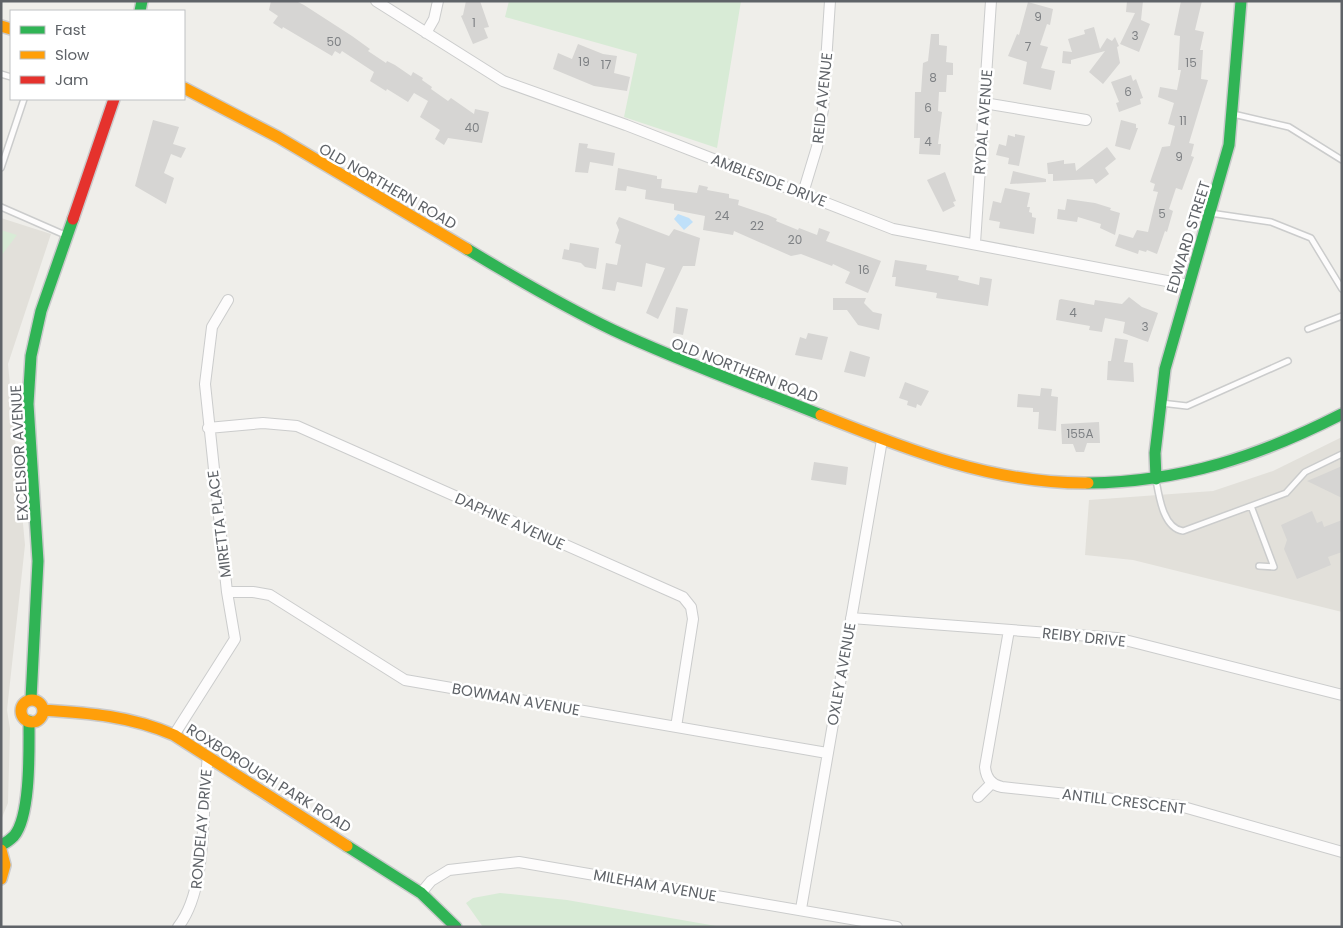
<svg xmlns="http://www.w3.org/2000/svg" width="1343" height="928" viewBox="0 0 1343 928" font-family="Poppins,sans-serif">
  <rect width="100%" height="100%" fill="#efeeea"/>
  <path fill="#e2e0da" d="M1 218 51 234 8 364 25 545 7 710 10 729 8 803 1 820Z
    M1342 437V612L1133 560 1085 555 1089 500 1213 491 1273 471Z"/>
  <path fill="#d8ebd6" d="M509 1H741L717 148 624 117 637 54 505 17Z
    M1 230 17 235 1 256Z
    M500 893 567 900 722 927H483L466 903 473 898Z"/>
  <path fill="#bfe0f9" d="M678 214 689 218 693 222 684 230 674 219Z"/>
  <path fill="#d6d5d3" d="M271 1H296L304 5 352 36 370 49 368 51 386 63 387 61 395 65 411 76 413 72 423 78 422 80 432 87 431 89 448 101 451 98 474 114 475 109 489 112 482 143 448 138 444 145 435 139 440 130 420 117 428 101 414 93 408 102 387 89 386 91 370 81 374 72 342 51 340 54 335 51 332 56 283 27 282 29 273 23 278 16 269 10Z
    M466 1H480L489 27 484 28 488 38 473 44 461 16 463 15Z
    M1127 1H1143L1141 20 1150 24 1139 52 1120 44 1135 13 1126 12Z
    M1181 1H1202L1195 30 1204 32 1200 50H1203L1201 79 1208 80 1189 143 1194 144 1191 156 1194 157 1182 190 1176 188 1169 209 1173 211 1167 232 1165 231 1157 254 1147 250 1146 252 1139 250 1138 254 1115 246 1119 234 1133 238 1137 230 1148 232 1154 207 1158 192 1153 191 1155 184 1150 182 1162 147 1170 146 1175 126 1168 124 1174 103 1158 97 1160 87 1177 90 1181 70H1178L1180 36 1174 35Z
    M1028 2 1053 9 1050 25 1047 24 1040 45 1048 47 1041 68 1055 71 1051 90 1023 84 1027 62 1008 56 1017 34 1019 35Z
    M1094 27 1100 49 1107 38 1112 41 1115 37 1119 46 1117 47 1120 63 1103 84 1089 72 1105 51 1071 60V64L1062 63 1063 51 1072 52 1068 39 1085 34 1084 30Z
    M931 34H939V45L947 46 946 62 953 63V75H947L946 92H939L938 111 942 112 938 144H941L940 155 919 154 920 138H914L915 92H921L923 63 928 61Z
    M578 44 603 54 617 56 614 73 630 77 627 91 594 86 553 69 558 53 572 59Z
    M1131 75 1133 81 1136 79 1143 98 1140 99 1141 104 1119 112 1116 103 1119 102 1111 82Z
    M153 120 179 127 173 144 186 148 181 158 171 154 164 173 174 178 166 204 135 186Z
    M1121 120 1136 124V128H1138L1130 150 1115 146Z
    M1015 134 1025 136 1019 166 1008 164 1009 158 996 155 999 144 1006 146 1008 135 1015 137Z
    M579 143 588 144 587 148 615 153 613 166 590 162 588 173 575 172Z
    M1107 147 1116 159 1105 168 1109 174 1096 184 1093 179 1053 181V174H1048L1047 163 1064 160V164L1075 163 1076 171Z
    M618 168 657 176V179H662L661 188 697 193 699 185 708 187 707 190 729 194V198L739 200 738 205 768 215 777 219 776 221 798 230 799 228 817 235 819 228 830 232 826 241 881 261 868 293 845 283 850 272 833 264 832 266 801 254 791 256 734 231 733 235 703 230 705 216 674 210V204L645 199 646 190 627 186 626 191 615 190Z
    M1013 171 1046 179V182L1010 184Z
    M945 172 956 201 953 202 955 206 943 212 927 180Z
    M1005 188 1030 193 1027 207H1030L1029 212 1032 213V217L1036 218 1034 234 999 228 1000 222 989 220 993 201 1001 203Z
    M1067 199 1095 203 1111 208 1110 210 1120 213 1115 235 1100 228 1101 224 1078 217 1077 222 1057 219 1058 209 1065 210Z
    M619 217 669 236 674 229 700 238 695 266H683L658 319 646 313 665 268 646 263 642 287 617 282 615 291 602 289 606 263 617 265 621 245 615 243 619 230 616 223Z
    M570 243 599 248 596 269 585 267 581 263 562 259 564 249 569 250Z
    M895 260 927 265 926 270 959 276 958 280 979 285 980 277 992 279 988 306 936 298 937 293 895 286 896 277H892Z
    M1129 297 1142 307 1158 313 1148 342 1123 333 1125 322 1105 318 1102 332 1089 330 1090 326 1056 320 1059 300 1061 299 1094 305 1095 300 1122 304Z
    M833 298H866L864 303 873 312 882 314 879 330 858 325 847 310H833Z
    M676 307 688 309 683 335 673 333Z
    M808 333 828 337 822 360 795 355 800 337 806 339Z
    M1115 338 1128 340 1124 362 1133 363 1134 382 1107 380 1108 361H1111Z
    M850 351 870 357 865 377 844 372Z
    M905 382 929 391 921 406 917 404 916 408 907 405 908 401 899 398Z
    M1041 388 1052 389 1051 396 1058 397 1056 431 1038 429 1039 412H1033V408L1017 407 1018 394 1040 396Z
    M1099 422 1100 443H1087L1084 452H1076L1073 444H1062L1061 424Z
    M814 462 848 467 846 485 811 480Z
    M1342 466V498L1307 481 1319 476Z
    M1312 511 1317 523 1322 521 1324 527 1342 520V552L1328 557 1331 565 1297 579 1284 549 1287 540 1281 525Z"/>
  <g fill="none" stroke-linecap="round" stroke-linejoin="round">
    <g stroke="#cbcccc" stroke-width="8">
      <path id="lane" d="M1 74 11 77
        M1233 114 1289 127 1342 160
        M1 168 24 99
        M1 207 65 235
        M1210 213 1271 222 1311 238 1342 289
        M1308 329 1342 316
        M1161 403 1187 406 1288 361
        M1156 480C1159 496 1163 528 1183 531L1286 493 1305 472 1342 454
        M1251 506 1274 567 1259 566"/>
    </g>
    <g stroke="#cbcccc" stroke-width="12">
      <path id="street" d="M376 1 503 81 626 125 893 229 1188 285
        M426 33 434 19 438 1
        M984 103 1086 120
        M803 193 817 147 823 109 830 1
        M975 243 991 1
        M208 428 263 423 297 426 683 597 691 607 693 619 676 727
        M227 592H253L270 595 405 680 827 753
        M851 618 1117 638 1342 695
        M1009 630 985 767C986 778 991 785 1002 787L1180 806 1342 852
        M174 735 235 639 227 592 205 384 212 327 228 300
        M978 797 992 783
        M421 893 431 881 449 870 519 862 897 927
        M801 909 882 440
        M178 927C209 888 201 806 208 757"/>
    </g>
    <g stroke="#cacacb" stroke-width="14">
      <path id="fast" d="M140 11 142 1
        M467 249C515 278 563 306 613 330 681 362 752 387 821 415
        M1156 479 1155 453 1165 369 1229 145 1241 1
        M1088 483C1182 482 1260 456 1342 414
        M31 699 38 561 28 404 31 356 41 311 73 219
        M1 845C6 843 10 840 14 836 31 816 29 748 29 721
        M347 846 421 893 456 927"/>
    </g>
    <g stroke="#cacacb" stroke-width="14">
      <path id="slow" d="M1 26 11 29
        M184 88 278 137 467 249
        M821 415C908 450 994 484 1088 483
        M21 711a11 11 0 1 1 22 0a11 11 0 1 1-22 0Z
        M43 710C89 713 131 716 174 735L347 846
        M1 850 5 865 1 879"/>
    </g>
    <g stroke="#cacacb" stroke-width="14">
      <path id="jam" d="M73 219 114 99"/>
    </g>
    <use href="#lane" stroke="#fdfcfc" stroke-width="5"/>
    <use href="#street" stroke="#fdfcfc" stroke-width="10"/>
    <use href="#fast" stroke="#30b455" stroke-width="11"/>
    <use href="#slow" stroke="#ff9f0a" stroke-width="11"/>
    <use href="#jam" stroke="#e5322d" stroke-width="11"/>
  </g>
  <g text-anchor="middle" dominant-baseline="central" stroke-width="5" stroke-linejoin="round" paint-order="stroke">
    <g font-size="12" fill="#7e8184">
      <text x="1038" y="16">9</text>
      <text x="474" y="22">1</text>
      <text x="1135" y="35">3</text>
      <text x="334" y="41">50</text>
      <text x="1028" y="46">7</text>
      <text x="584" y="61">19</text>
      <text x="1191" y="62">15</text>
      <text x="606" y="64">17</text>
      <text x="933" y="77">8</text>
      <text x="1128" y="91">6</text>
      <text x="928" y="107">6</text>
      <text x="1183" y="120">11</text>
      <text x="472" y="127">40</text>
      <text x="928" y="141">4</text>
      <text x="1179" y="156">9</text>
      <text x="1162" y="213">5</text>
      <text x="722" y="215">24</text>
      <text x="757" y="225">22</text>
      <text x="795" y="239">20</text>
      <text x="864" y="269">16</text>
      <text x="1073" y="312">4</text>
      <text x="1145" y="326">3</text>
      <text x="1080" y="433">155A</text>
    </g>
    <g font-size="15" fill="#5f6368" stroke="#fff">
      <text transform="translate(822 98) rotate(-84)">REID AVENUE</text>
      <text transform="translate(983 122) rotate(-86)">RYDAL AVENUE</text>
      <text transform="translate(769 180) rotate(21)">AMBLESIDE DRIVE</text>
      <text transform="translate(388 186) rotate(30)">OLD NORTHERN ROAD</text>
      <text transform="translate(1188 237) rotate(-73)">EDWARD STREET</text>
      <text transform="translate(745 370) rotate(21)">OLD NORTHERN ROAD</text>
      <text transform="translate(19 453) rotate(-93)">EXCELSIOR AVENUE</text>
      <text transform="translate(510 521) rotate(24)">DAPHNE AVENUE</text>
      <text transform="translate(219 524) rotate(-97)">MIRETTA PLACE</text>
      <text transform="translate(1084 637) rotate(6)">REIBY DRIVE</text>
      <text transform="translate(841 674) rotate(-80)">OXLEY AVENUE</text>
      <text transform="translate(516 699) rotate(10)">BOWMAN AVENUE</text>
      <text transform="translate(269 778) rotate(32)">ROXBOROUGH PARK ROAD</text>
      <text transform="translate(1124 801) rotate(7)">ANTILL CRESCENT</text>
      <text transform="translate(201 829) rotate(-85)">RONDELAY DRIVE</text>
      <text transform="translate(655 885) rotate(10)">MILEHAM AVENUE</text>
    </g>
  </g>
  <rect width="1343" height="928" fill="none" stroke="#5f6368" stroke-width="5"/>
  <rect x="10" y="10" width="175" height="90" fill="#ffffff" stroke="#bfc1c3"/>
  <rect x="20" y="26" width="25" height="8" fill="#30b455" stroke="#bfc1c3"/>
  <text x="55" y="35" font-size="15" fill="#5f6368">Fast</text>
  <rect x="20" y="51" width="25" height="8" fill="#ff9f0a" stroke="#bfc1c3"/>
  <text x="55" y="60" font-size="15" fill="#5f6368">Slow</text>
  <rect x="20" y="76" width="25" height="8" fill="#e5322d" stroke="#bfc1c3"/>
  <text x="55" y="85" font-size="15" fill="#5f6368">Jam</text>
</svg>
